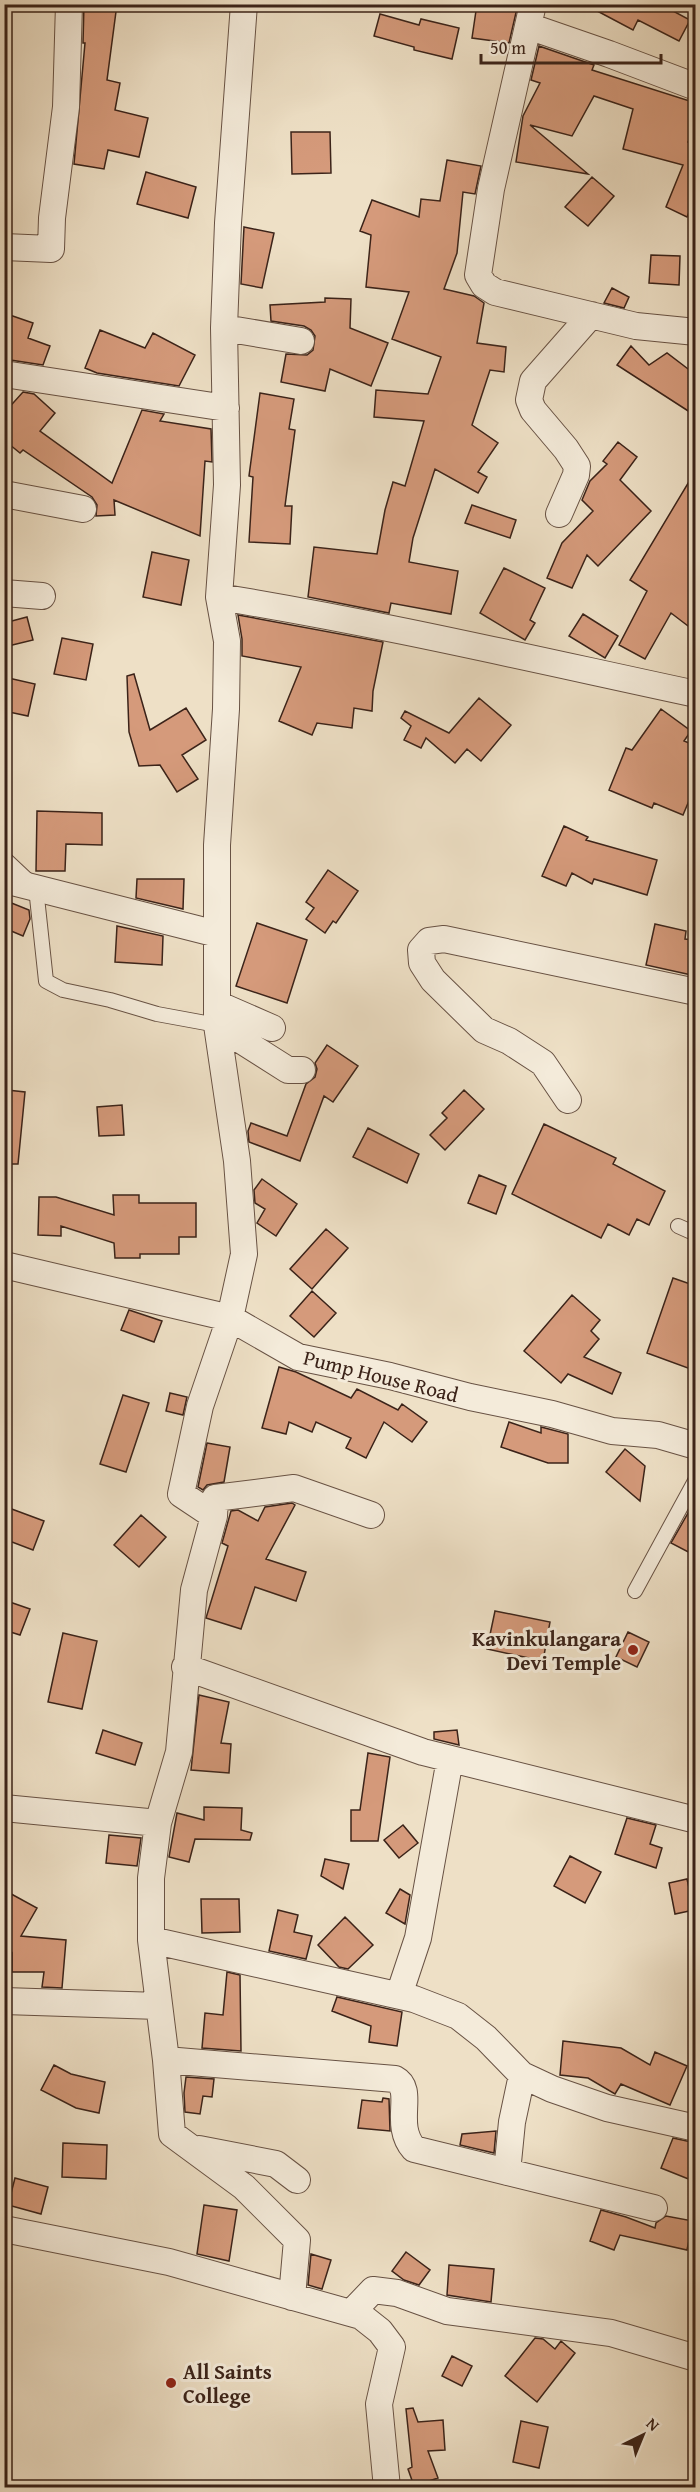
<svg xmlns="http://www.w3.org/2000/svg" width="700" height="2492" viewBox="0 0 700 2492" font-family="'Gentium Book Plus',serif">
  <rect width="100%" height="100%" fill="#eee0c6"/>
  <filter id="stains"><feTurbulence type="fractalNoise" baseFrequency=".00333" numOctaves="4"/><feColorMatrix values="0 0 0 0 .2 0 0 0 0 .09 0 0 0 0 .02 0 0 0 .5 -.17"/></filter>
  <radialGradient id="worn" r=".72"><stop offset=".6" stop-color="#630" stop-opacity="0"/><stop offset="1" stop-color="#630" stop-opacity=".3"/></radialGradient>
  <path fill="#d59a7b" stroke="#3b2319" stroke-width="1.5" d="M84 4H117L107 80 120 83 115 110 148 118 139 157 108 150 104 169 74 164 85 43H83Z
    M477 4H518L509 43 472 38Z
    M584 4H660L690 20 679 41 638 20 633 30Z
    M380 14 419 25 421 19 459 28 452 59 414 50V47L374 36Z
    M539 46 594 65 592 70 696 103V124L688 142 692 143 696 136V196L687 217 666 207 683 165 623 149 633 109 594 96 572 136 530 125 588 174 516 162 523 116 540 83 531 80Z
    M291 132H330L331 173 292 174Z
    M447 160 481 166 475 194 463 192 457 253 444 289 474 296 484 303 477 343 506 347 504 372 490 370 472 425 498 443 478 472 487 477 478 493 435 469 413 538 409 562 458 571 451 614 391 603 389 613 308 597 314 547 377 554 385 510 393 482 405 486 424 421 374 417 376 390 428 394 441 357 392 339 409 292 366 287 371 235 360 231 372 200 419 217 421 199 440 201Z
    M146 172 196 187 188 218 137 204Z
    M592 177 614 196 588 226 565 207Z
    M244 227 274 233 262 288 241 284Z
    M651 255 680 256 679 285 649 283Z
    M612 288 629 297 624 308 604 303Z
    M325 298 351 299 350 328 388 343 371 386 330 369 325 391 281 382 286 354 307 355 313 350 315 336 311 330 304 326 271 321 270 305 325 302Z
    M4 313 33 323 28 338 50 346 43 365 4 359Z
    M100 330 145 348 153 333 195 355 179 386 97 373 85 368Z
    M631 346 649 365 667 353 696 375V416L617 365Z
    M23 392 34 394 55 413 40 431 112 483 142 410 164 414 160 421 211 429 212 462 205 461 200 536 114 500 115 515 96 516 97 505 92 497 23 450 20 453 4 440V413Z
    M260 393 294 399 289 429 295 430 285 506H292L290 544 249 542 253 477 249 476Z
    M618 442 637 457 620 480 651 511 598 566 587 555 572 588 547 578 562 543 593 511 582 500 590 481 607 464 603 461Z
    M696 470V632L671 613 645 659 619 645 647 591 630 580Z
    M472 505 516 520 510 538 465 523Z
    M152 552 189 560 181 605 143 597Z
    M504 568 545 588 530 620 535 623 525 640 480 613Z
    M583 614 618 636 605 658 569 636Z
    M238 615 383 642 373 691 372 711 354 708 352 728 317 723 312 735 279 721 301 667 242 656V639Z
    M27 617 33 640 4 647V623Z
    M62 638 93 644 86 680 54 674Z
    M134 674 150 730 186 708 206 740 182 755 198 779 177 792 160 765 139 766 129 732 127 676Z
    M4 677 35 684 28 716 4 711Z
    M479 698 511 725 481 761 467 749 455 763 426 738 421 748 404 740 411 726 401 718 405 711 449 733Z
    M661 709 691 731 684 741 696 746V784L683 815 654 803 652 808 609 790 626 748 632 750Z
    M37 811 102 813V845L66 844 65 871H36Z
    M564 826 588 837 586 840 657 860 647 895 594 879 592 884 572 873 566 886 542 876Z
    M328 870 358 891 336 923 333 921 325 933 306 919 314 908 306 902Z
    M137 879H184L183 909 136 898Z
    M4 900 29 910 30 919 23 936 4 928Z
    M257 923 307 940 287 1003 236 986Z
    M655 924 686 931 685 939 696 940V976L646 965Z
    M117 926 163 936 162 965 115 962Z
    M327 1045 358 1066 333 1102 324 1096 300 1161 249 1142 248 1131 251 1123 287 1136 306 1084 315 1077 317 1069 315 1063Z
    M7 1090 25 1092 18 1164H4Z
    M464 1090 484 1109 445 1150 430 1135 447 1118 442 1113Z
    M122 1105 124 1135 99 1136 97 1107Z
    M544 1124 616 1158 613 1164 665 1191 649 1225 637 1219 629 1235 608 1224 601 1238 512 1194Z
    M368 1128 419 1154 407 1183 353 1157Z
    M479 1175 506 1186 496 1214 468 1203Z
    M262 1179 297 1204 276 1236 257 1223 265 1209 255 1203 254 1190Z
    M113 1195H139V1203H196V1237H179V1254H140V1258H115L114 1243 61 1226V1236L38 1235 39 1197H56L114 1215Z
    M326 1229 348 1248 312 1289 290 1269Z
    M673 1278 696 1286V1371L647 1353Z
    M312 1291 336 1313 314 1337 290 1316Z
    M572 1295 600 1320 591 1331 599 1339 584 1357 621 1373 612 1394 568 1374 561 1383 524 1351Z
    M129 1310 162 1321 154 1342 121 1330Z
    M279 1367 296 1372 351 1398 357 1389 398 1410 402 1404 427 1422 412 1442 384 1422 366 1458 346 1448 351 1438 316 1422 312 1432 289 1422 286 1434 262 1428Z
    M170 1393 187 1397 183 1415 166 1411Z
    M123 1395 149 1403 126 1472 100 1464Z
    M509 1422 541 1433V1427L568 1434V1463H548L501 1447Z
    M207 1443 230 1447 224 1482 207 1485 203 1490 198 1487Z
    M625 1449 645 1466 640 1501 606 1472Z
    M696 1499V1556L671 1543Z
    M292 1503 295 1505 266 1559 306 1572 296 1601 255 1587 241 1629 206 1618 228 1546 222 1543 231 1511 238 1510 258 1521 265 1507Z
    M9 1508 44 1521 33 1550 4 1539V1519Z
    M141 1515 166 1537 139 1567 114 1545Z
    M4 1600 30 1609 20 1635 4 1630Z
    M495 1611 550 1622 543 1661 487 1649Z
    M628 1632 649 1642 637 1667 616 1657Z
    M63 1633 97 1641 82 1709 48 1702Z
    M199 1695 229 1702 221 1743 231 1744 229 1773 191 1770Z
    M103 1730 142 1743 135 1765 96 1753Z
    M457 1730 459 1745 434 1739V1732Z
    M368 1753 390 1757 378 1841H351V1810H360Z
    M204 1807 242 1808 241 1830 252 1833 250 1840 195 1839 189 1862 169 1857 177 1813 204 1820Z
    M627 1818 656 1825 650 1844 662 1848 656 1868 615 1854Z
    M403 1825 418 1843 399 1858 384 1840Z
    M109 1835 141 1838 137 1866 106 1863Z
    M570 1856 601 1872 585 1903 554 1886Z
    M325 1859 349 1864 343 1889 321 1876Z
    M687 1879 694 1910 675 1914 669 1883Z
    M400 1889 410 1895 405 1924 386 1913Z
    M4 1890 37 1908 21 1936 66 1940 62 1988 42 1987 44 1972H12V1954L4 1967Z
    M201 1899H239L240 1932 202 1933Z
    M278 1910 298 1915 294 1932 312 1936 306 1959 269 1951Z
    M345 1917 373 1945 348 1969 339 1967 318 1945Z
    M227 1972 240 1975 241 2051 202 2048 205 2013 223 2015Z
    M337 1997 402 2012 397 2046 369 2042 371 2026 332 2011Z
    M563 2041 621 2048 650 2065 655 2052 687 2066 670 2105 621 2084 615 2094 588 2078 560 2075Z
    M54 2065 71 2074 105 2082 99 2113 76 2108 41 2090Z
    M186 2077 214 2079 212 2097 203 2096 200 2114 185 2112 184 2093Z
    M383 2098 389 2099 390 2131 358 2128 362 2100 382 2102Z
    M496 2131 494 2153 460 2145 462 2134Z
    M673 2138 696 2143V2168L691 2180 661 2168Z
    M63 2143 107 2145 106 2179 62 2177Z
    M15 2178 48 2187 41 2214 8 2205Z
    M204 2205 237 2210 229 2261 197 2254Z
    M601 2210 626 2217 655 2228 656 2223 666 2216 693 2221 687 2250 620 2235 614 2250 590 2241Z
    M406 2252 430 2270 419 2285 404 2280 392 2271Z
    M311 2254 331 2260 322 2289 308 2285Z
    M449 2265 494 2269 491 2302 447 2295Z
    M535 2338 543 2339 555 2349 561 2341 575 2353 537 2402 505 2376Z
    M452 2356 472 2366 462 2386 442 2376Z
    M413 2408 418 2422 443 2420 445 2450 428 2451 438 2478 414 2486 408 2469 412 2467 406 2409Z
    M521 2421 548 2427 539 2468 513 2462Z"/>
  <g fill="none" stroke-linecap="round" stroke-linejoin="round">
    <g stroke="#685244" stroke-width="16">
      <path id="service" d="M4 858 36 888 46 981 63 990 110 1000 157 1014 217 1025
        M678 1226 696 1234
        M635 1591 696 1479"/>
    </g>
    <g stroke="#685244" stroke-width="28">
      <path id="minor" d="M533 4 491 189 478 275 484 285 495 292 636 326 696 332
        M528 26 609 54 696 87
        M4 247 51 249 52 218 66 107 69 4
        M224 328 301 341
        M4 374 226 408
        M4 494 83 509
        M559 514 576 475 577 466 566 449 533 410 529 400 533 381 591 315
        M4 593 42 596
        M219 597 227 485 224 328 228 223 244 4
        M4 880 217 934
        M217 1004 272 1028
        M217 1025 288 1070H302
        M568 1100 543 1063 509 1041 484 1030 433 980 422 963 421 950 429 941 444 939 696 992
        M4 1265 230 1318 298 1357 390 1376 470 1397 552 1414 612 1431 658 1435 696 1446
        M214 1516 215 1498 294 1488 371 1515
        M185 1667 423 1752 696 1820
        M4 1808 158 1823
        M151 1940 414 1999 458 2016 486 2038 522 2075 552 2089 607 2108 696 2128
        M399 1995 418 1938 450 1759
        M4 2001 159 2006
        M166 2060 395 2079C416 2090 392 2124 414 2149L654 2208
        M199 2149 276 2164 297 2180
        M507 2172 512 2122 522 2075
        M4 2229 169 2262 361 2316 380 2331 392 2347 379 2404 387 2488
        M292 2297 297 2240 244 2187 172 2134 166 2060 151 1940V1878L158 1823 179 1752 194 1590 214 1516 181 1494 200 1406 230 1318 244 1254 237 1161 217 1025V845L226 709 227 641 219 597C379 623 537 660 696 694
        M351 2313 373 2290 397 2293 447 2311 611 2333 696 2358"/>
    </g>
    <use href="#service" stroke="#f4ebda" stroke-width="14"/>
    <use href="#minor" stroke="#f4ebda" stroke-width="26"/>
  </g>
  <g fill="#8f2418" stroke="#f4ebda" stroke-width="2">
    <circle cx="633" cy="1650" r="6"/>
    <circle cx="171" cy="2383" r="6"/>
  </g>
  <g text-anchor="middle" dominant-baseline="central" stroke-width="6" stroke-linejoin="round" paint-order="stroke">
    <g font-size="21" fill="#3b2319" stroke="#f4ebda">
      <text transform="translate(381 1376) rotate(14)">Pump House Road</text>
    </g>
    <g font-size="21" font-weight="bold" fill="#3b2319" stroke="#f4ebda" text-anchor="end">
      <text x="621" y="1638">Kavinkulangara<tspan x="621" dy="24">Devi Temple</tspan></text>
      <text x="183" y="2371" text-anchor="start">All Saints<tspan x="183" dy="24">College</tspan></text>
    </g>
  </g>
  <rect width="700" height="2492" fill="none" stroke="#eee0c6" stroke-width="24"/>
  <rect x="6" y="6" width="688" height="2480" fill="none" stroke="#3b2319" stroke-width="3"/>
  <rect x="12" y="12" width="676" height="2468" fill="none" stroke="#3b2319" stroke-width="1.5"/>
  <g transform="translate(643 2435) rotate(43)" stroke="#f4ebda" stroke-width="4.5" paint-order="stroke">
  <path d="M0-4.5L10 22L0 15L-10 22Z" fill="#3b2319"/>
  <text y="-9" font-size="16" font-weight="bold" text-anchor="middle" fill="#3b2319">N</text>
  </g>
  <path d="M481 54v9h180v-9" fill="none" stroke="#3b2319" stroke-width="3"/>
  <text x="490" y="54" font-size="18" fill="#3b2319" stroke="#f4ebda" stroke-width="4.5" paint-order="stroke">50 m</text>
  <rect width="100%" height="100%" filter="url(#stains)"/>
  <rect width="100%" height="100%" fill="url(#worn)"/>
</svg>
